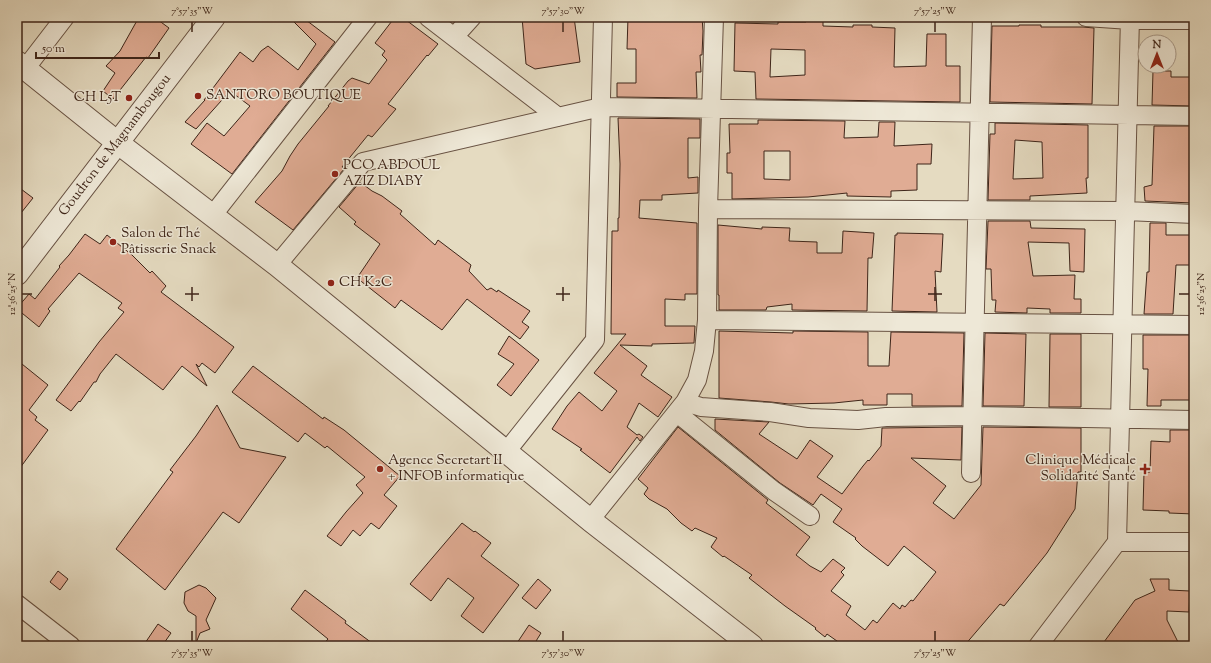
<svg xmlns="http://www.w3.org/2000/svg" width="1211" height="663" viewBox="0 0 1211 663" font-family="'Sorts Mill Goudy',serif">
  <rect width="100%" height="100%" fill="#e5dbc1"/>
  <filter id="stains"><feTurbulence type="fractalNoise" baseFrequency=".005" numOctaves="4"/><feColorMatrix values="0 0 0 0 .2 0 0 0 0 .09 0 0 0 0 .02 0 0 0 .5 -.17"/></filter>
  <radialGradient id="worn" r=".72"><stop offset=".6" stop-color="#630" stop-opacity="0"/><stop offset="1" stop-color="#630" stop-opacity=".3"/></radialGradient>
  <path fill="#e0ac94" stroke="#3e2519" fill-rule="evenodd" d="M139 17H154L169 28 148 58 146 57 113 99 103 91 115 73 106 66 120 51Z
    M291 17H302L335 42 232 174 191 144 207 123 224 136 250 106 230 91 196 129 185 122 205 100H204L240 52 253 62 261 51 268 46 298 70 316 44 290 18Z
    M395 17H402L438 44 428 56 427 55 388 104 396 109 372 137 368 135 342 167 344 169 293 230 255 202 282 171 290 156 298 144 329 106H328L348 81 352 78 369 84 387 60 382 55 385 51 375 43Z
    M522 17H574L580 62 535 69 526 64Z
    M628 17H702L703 31 702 55H700L701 72H696L697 98 617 97V83H636V49H627Z
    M806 21H823V26L853 27V25H872V27L895 28 894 67 926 66 927 34H946V66H960V102L756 99 755 72 734 71 735 23 778 24V22H806ZM771 49 805 50V75L770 77Z
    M1019 25H1041V27H1083L1094 28 1092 104 990 102 992 26H1019Z
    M1153 71H1171V77H1194V106L1152 105Z
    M618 118 700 119V138H688V178L698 177V193L662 195V200H640L639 218 697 223V294H685V300L665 299V326H695L694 343 652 344V346L620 345 647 366 641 375 672 397 658 417 639 403 627 427 637 435 639 434 643 437 640 441 637 437 610 473 580 450 582 449 552 429 567 406 579 392 602 411 617 391 594 373 626 334H611L612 231H618V218H619L620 164Z
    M758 120 845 121 844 138 878 137 879 122H895L894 146 932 144 931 164H917V190L891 191V197L847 196V193L808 197 732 199V173H727V153H730L729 124H758ZM764 151H790V180L764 179Z
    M995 123 1088 125V178H1086L1087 193 1030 196V200H988L990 134H995ZM1015 140 1042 142 1043 178 1013 179Z
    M1154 126H1194L1193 203 1145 201 1144 187 1152 185Z
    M360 182 372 191 382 196 402 211 400 214 435 245 438 240 471 265 469 271 487 290 491 288 497 292 498 290 530 311 522 322 529 327 520 339 467 299 442 330 401 300 395 308 357 278 380 244 354 224 356 222 339 207Z
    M17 186 33 198 17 218Z
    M988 221H1030L1031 228 1085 229 1084 272 1070 271 1069 243 1028 242 1033 276 1075 275 1074 299H1081V313H1050V309L1027 308V313L995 312 996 300H992L991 269H986Z
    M1150 223H1166V235H1194V265H1176L1173 314H1144L1147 272H1149Z
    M718 225 762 229V227L790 228 789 241 817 242V253H842L843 231 874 233 872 258H868L867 311 792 310V304L767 307 766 310H719V295H718Z
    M897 233 943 234 941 272 935 271 937 312 892 311 895 235H897Z
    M85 234 100 244 107 235 132 255 150 273 152 271 166 286 161 292 234 347 215 373 202 363 199 367 196 364 207 386 182 366 163 390 116 354 100 374 96 382H94L80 402 79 401 71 411 56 400 99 342 124 312 118 308 122 303 79 273 48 309 50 311 39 327 17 309V308L29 294 35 299 60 267 59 266 69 255Z
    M719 331 793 333V331L868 332V366H889L891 332 964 333 962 406H912V394H887V405H863V400L834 403 789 404 771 402 719 398Z
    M985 333 1026 334 1024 406H983Z
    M1050 334H1081V407H1049Z
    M1143 335H1194V400H1161V406H1147L1148 369H1143Z
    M509 336 539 360 511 396 497 385 514 364 498 354Z
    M17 360 48 385 29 410 37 417 35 420 48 430 17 472Z
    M253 366 323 419 324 417 344 430 400 476 384 495 397 506 379 529 371 523 360 536 353 530 341 546 327 536 346 512 363 493 356 485 365 477 327 446 325 448 305 433 298 442 232 392Z
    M217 405 240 448 286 457 239 523 223 512 165 590 116 549 173 472 170 470 196 436Z
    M715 419 769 422 759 434 797 459 810 440 833 456 817 477 842 494 863 466 868 460 869 461 881 446 882 428 962 427 961 460 911 458 946 486 933 503 954 519 981 485 983 427 1081 428V472H1078L1075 509 1047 553 1023 583 1004 606 1000 604 964 646H844L827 634 825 637 815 629 816 628 785 606 749 578 752 575 724 556 723 557 711 547 717 538 695 528 692 531 681 523 667 509 649 499 644 494 648 488 638 479 678 427 768 500 766 503 810 537 796 555 810 566 821 572 833 559 845 568 841 572 844 575 831 591 851 606 846 615 865 630 873 620 877 623 893 603 900 609 902 605 905 607 911 600 913 601 936 572 904 546 888 566 862 546 855 539 856 538 833 522 842 509 821 494 813 505 780 483 715 430Z
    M1170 430H1194V514L1169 513V511L1143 510 1144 472H1150L1151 441 1170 442Z
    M462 523 474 532 475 531 491 543 481 556 519 585 483 633 461 616 474 598 448 578 431 601 410 584Z
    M58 571 68 579 60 590 50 582Z
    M538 579 551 590 536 609 522 598Z
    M1150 579H1169V590L1190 591 1189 612 1167 611V620L1180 646H1101L1135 600 1155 591Z
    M199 585 206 588 216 598 206 620 210 629 200 633 196 643V616L188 611 184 603 185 592Z
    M305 590 346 621 345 623 376 646H322L328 639 291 609Z
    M158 624 171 633 162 646H143Z
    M529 625 541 633 533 646H515Z"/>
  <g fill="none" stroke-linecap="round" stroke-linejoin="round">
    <g stroke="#685243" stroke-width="20">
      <path id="minor" d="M428 17 558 117
        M1086 17 1130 20H1194
        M454 37 472 17
        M25 69 65 17
        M708 209 1126 211 1194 214
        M212 216 368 17
        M277 265 363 162 601 107 1194 116
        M707 320 1194 325
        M685 402 701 407 770 412 809 418 858 420 886 417 973 416 1194 420
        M677 413 774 491 810 516
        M506 452 595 340 603 17
        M971 473 982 17
        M590 520 685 402 697 380 704 351 707 320 708 209 714 17
        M1117 542H1194
        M17 604 71 646
        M1038 646 1117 542 1130 17"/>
    </g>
    <g stroke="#685243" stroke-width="24">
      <g id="tertiary">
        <path d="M17 62 118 143 277 265 590 520 752 646"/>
        <path id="s1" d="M17 274 214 17"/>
      </g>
    </g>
    <use href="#minor" stroke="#eee8d7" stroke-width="18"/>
    <use href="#tertiary" stroke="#eee8d7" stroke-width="22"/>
  </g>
  <path fill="none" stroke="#3e2519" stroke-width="1.5" d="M192 22V32M563 22V32M935 22V32M192 287V301M563 287V301M935 287V301M22 294H32M185 294H199M556 294H570M928 294H942M1179 294H1189M192 631V641M563 631V641M935 631V641"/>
  <g fill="#8f2418" stroke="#eee8d7" stroke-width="1.5">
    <circle cx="198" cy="96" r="4"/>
    <circle cx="129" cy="98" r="4"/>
    <circle cx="335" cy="174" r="4"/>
    <circle cx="113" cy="242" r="4"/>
    <circle cx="331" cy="283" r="4"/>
    <circle cx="380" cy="469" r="4"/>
    <path d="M1143 463h4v4h4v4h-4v4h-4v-4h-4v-4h4z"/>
  </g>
  <g text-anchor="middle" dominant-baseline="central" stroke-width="3" stroke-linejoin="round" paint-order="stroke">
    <g font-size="14" fill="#3e2519" stroke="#eee8d7" text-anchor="start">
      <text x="206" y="96">SANTORO BOUTIQUE</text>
      <text x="121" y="98" text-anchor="end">CH L5T</text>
      <text x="343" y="166">PCO ABDOUL<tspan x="343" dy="16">AZIZ DIABY</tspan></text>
      <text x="121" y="234">Salon de Thé<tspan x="121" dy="16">Pâtisserie Snack</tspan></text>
      <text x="339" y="283">CH K2C</text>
      <text x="388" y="461">Agence Secretart II<tspan x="388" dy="16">+ INFOB informatique</tspan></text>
      <text x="1136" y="461" text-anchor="end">Clinique Médicale<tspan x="1136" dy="16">Solidarité Santé</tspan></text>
    </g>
    <g font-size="14" fill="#3e2519" stroke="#eee8d7">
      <text stroke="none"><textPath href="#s1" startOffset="162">Goudron de Magnambougou</textPath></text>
    </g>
  </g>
  <rect width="1211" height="663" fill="none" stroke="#e5dbc1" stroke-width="44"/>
  <g transform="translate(1157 54)"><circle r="19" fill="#eee8d7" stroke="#a89a8b"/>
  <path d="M0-3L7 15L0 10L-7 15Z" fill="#8f2418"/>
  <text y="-6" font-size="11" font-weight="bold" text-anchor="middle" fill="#3e2519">N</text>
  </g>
  <path d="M36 52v6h123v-6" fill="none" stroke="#3e2519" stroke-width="2"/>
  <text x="42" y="52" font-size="12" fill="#3e2519" stroke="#eee8d7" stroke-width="3" paint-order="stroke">50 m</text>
  <rect x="22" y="22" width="1167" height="619" fill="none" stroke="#3e2519" stroke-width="1.5"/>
  <g font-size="10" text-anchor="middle" fill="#3e2519">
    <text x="192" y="14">7°57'35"W</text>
    <text x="563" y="14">7°57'30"W</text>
    <text x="935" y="14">7°57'25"W</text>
    <text transform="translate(11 294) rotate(-90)" y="4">12°36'25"N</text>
    <text transform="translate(1200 294) rotate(-90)" y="4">12°36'25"N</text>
    <text x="192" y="656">7°57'35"W</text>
    <text x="563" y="656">7°57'30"W</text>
    <text x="935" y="656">7°57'25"W</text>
  </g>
  <rect width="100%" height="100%" filter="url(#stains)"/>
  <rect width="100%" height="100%" fill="url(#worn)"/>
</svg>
